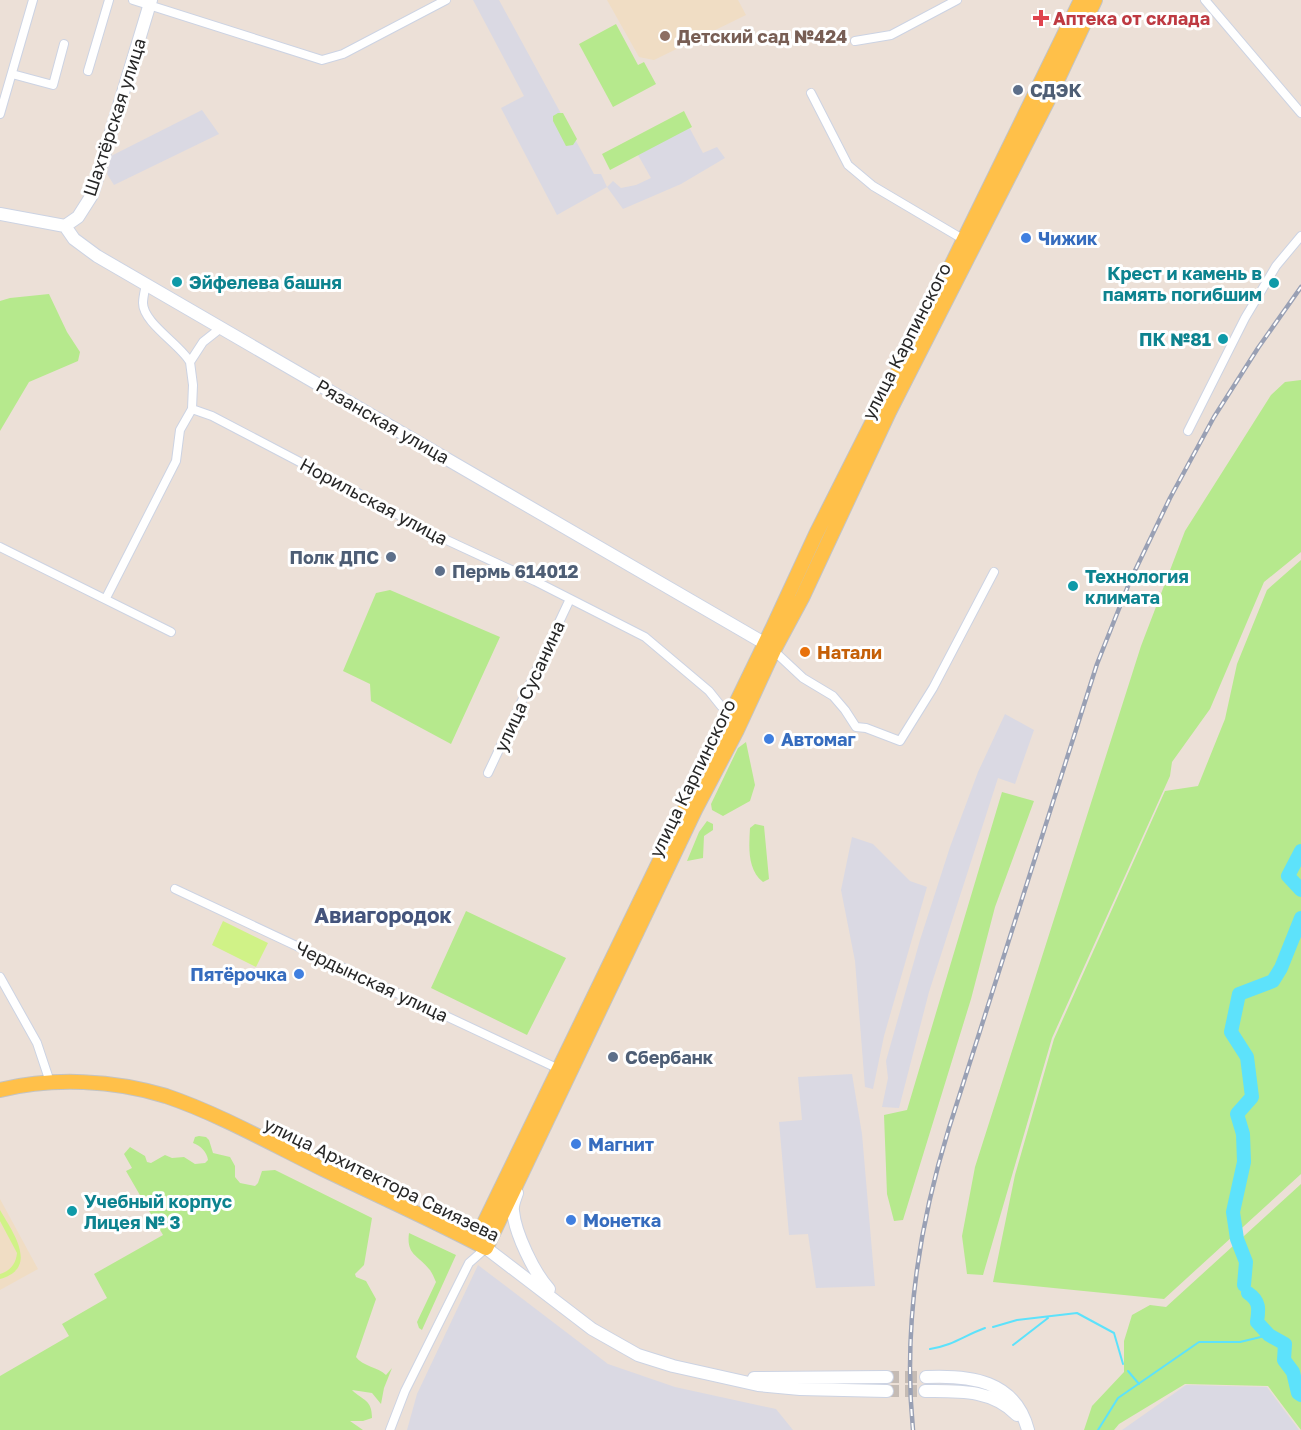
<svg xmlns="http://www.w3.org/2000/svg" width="1301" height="1430" viewBox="0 0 1301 1430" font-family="'Golos Text',sans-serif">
  <rect width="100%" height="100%" fill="#ece0d7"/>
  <path fill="#dad9e3" d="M473 0H499L594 174H601L607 187 613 181 621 188 636 185 651 178 638 155 689 127 703 153 717 147 725 158 681 184 623 209 607 187 557 215 501 108 524 96Z
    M202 110 219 134 114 185 107 174 111 156Z
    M1005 714 1034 730 1015 784 998 778 929 992 899 1108 882 1107 888 1078 886 1061 920 940 950 847 978 772Z
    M852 837 873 844 910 881 927 887 884 1036 873 1089 865 1087 855 961 841 890Z
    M852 1074 862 1134 875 1286 816 1288 808 1234 789 1235 779 1122 802 1120 798 1077Z
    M478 1265 608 1364 675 1387 776 1409 793 1430H407L417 1394Z
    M1186 1385 1267 1387 1299 1430H1122Z"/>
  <path fill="#f0ddc4" d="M607 0H738L746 15 654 60 639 57Z
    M0 1199 38 1269 0 1290Z"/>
  <path fill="#b6e98d" d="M616 24 638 65 644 62 656 84 613 107 579 44Z
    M684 111 692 127 610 170 602 154Z
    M558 113H563L577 139 573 145 566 146 553 121V116Z
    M49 294 67 332 80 352 78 361 29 382 0 431V301L10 298Z
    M1301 380V552L1264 582 1210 709 1172 762 1170 776 1052 1038 983 1275 967 1274 962 1236 975 1167 1141 646 1185 531 1271 395 1285 382Z
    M1301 560V1174L1164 1299 993 1282 1015 1175 1054 1039 1165 791 1198 786 1225 719 1237 664 1267 590Z
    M390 590 500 637 451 744 371 701 370 684 343 671 376 593Z
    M746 742 755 785 750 801 723 816 712 810 711 804 738 748Z
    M1002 792 1034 801 995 907 971 999 903 1220 894 1221 887 1194 884 1115 907 1110Z
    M707 821 713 824V830L704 836 703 858 687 861 699 832Z
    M755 824 764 826 769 879 763 882C747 869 749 847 750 828Z
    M466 911 566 958 527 1035 431 988Z
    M199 1136 206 1137 209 1140 213 1153 230 1157 235 1166V1177L240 1183 255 1186 258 1183 262 1171 275 1170 372 1218 364 1265 355 1274 356 1277 366 1281 376 1299 356 1357C362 1366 378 1367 386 1375L392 1368 384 1388 381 1404 372 1393 352 1390C363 1401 372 1399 372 1418L363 1421H350L363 1430H0V1376L69 1336 62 1324 107 1298 94 1274 163 1235 126 1171 132 1168 124 1154 130 1147 145 1156 147 1162 151 1163 165 1155 172 1158 184 1157 195 1164 205 1163 208 1160C207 1152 201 1146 193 1143L195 1137Z
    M1301 1184V1430L1268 1386 1185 1384 1119 1424 1114 1430H1084L1092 1406 1124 1372V1341L1132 1315 1150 1305 1166 1307Z
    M409 1233 456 1255 422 1330 419 1328 417 1322 436 1282C434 1278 432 1272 429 1269 418 1255 406 1255 409 1233Z"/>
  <path fill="#d0f287" d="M223 921 268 943 256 967 212 945Z
    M0 1210C12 1231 40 1268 0 1279V1274C10 1271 16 1264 17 1253L0 1221Z"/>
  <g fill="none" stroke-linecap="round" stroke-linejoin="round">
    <path stroke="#5de2fb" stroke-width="2" d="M993 1327 1017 1320 1077 1313 1114 1333 1123 1364
      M1013 1345 1048 1318
      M930 1349C954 1345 963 1336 985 1328
      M1128 1371 1139 1384
      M1098 1430 1118 1398 1199 1342H1240L1269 1335"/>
    <path stroke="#5de2fb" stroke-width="14" d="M1301 851 1288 876 1301 890
      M1244 1285 1246 1262 1237 1239 1233 1212 1244 1162 1243 1134 1237 1114 1252 1097 1247 1057 1231 1032 1239 994 1273 981 1281 968 1301 918
      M1248 1293C1260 1301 1259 1309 1257 1322L1269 1335 1285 1344 1284 1360 1293 1372 1298 1393 1301 1395"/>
    <path stroke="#c5bbb4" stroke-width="12" stroke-dasharray="12 6" stroke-linecap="butt" d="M887 1377H926
      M887 1391H925"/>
    <g stroke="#ccd3e3" stroke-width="10">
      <path id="street" d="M133 0 322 60 343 54 446 0
        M1205 0 1301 113
        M855 41 891 35 957 0
        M88 71 109 0
        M12 74 53 85 64 44
        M811 93 848 165 873 186 966 241
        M0 114 33 0
        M146 284C145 290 143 297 143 303 143 323 181 345 190 362
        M192 409 212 416 315 470 438 536 535 581 645 637 709 691 721 706 732 711
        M1188 431 1245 318 1276 266 1301 236
        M0 547 171 632
        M106 598 176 461 180 430 192 409 193 385 190 362 203 342 222 327
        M772 649 803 678 833 696 845 710 856 727 866 728 900 741 933 688 994 572
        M488 773 570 599
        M175 889 561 1070
        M0 977 37 1043 50 1082
        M390 1430 405 1391 469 1263 486 1248"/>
    </g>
    <g stroke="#ccd3e3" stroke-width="14">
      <path id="secondary" d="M0 214 65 226 74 239 97 256 764 643
        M65 226 78 217 92 195 151 0
        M517 1193C515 1199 512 1205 513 1211 515 1233 534 1273 549 1289
        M486 1248 592 1329 638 1355 673 1366 758 1385 800 1389 887 1391
        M926 1377C970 1375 1015 1380 1028 1430
        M754 1378 887 1377
        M925 1391C958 1391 992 1389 1017 1415"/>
    </g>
    <g stroke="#c3c3c3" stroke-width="16">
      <path id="primary" d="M0 1090C53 1077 114 1080 166 1096 219 1114 272 1144 323 1169 377 1195 433 1220 486 1248L695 810 737 730 774 650 802 598 889 412 1049 98 1095 0
        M475 1242 773 627 816 534 950 268 1081 0"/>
    </g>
    <use href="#street" stroke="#fff" stroke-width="8"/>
    <use href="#secondary" stroke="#fff" stroke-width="12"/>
    <use href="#primary" stroke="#ffc049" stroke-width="14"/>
    <g stroke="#99a0b4" stroke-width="4.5">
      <path id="rail" d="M913 1430C903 1328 919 1225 949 1128L1097 664 1130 581 1170 498 1214 417 1258 348 1301 287"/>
    </g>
    <use href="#rail" stroke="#fff" stroke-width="2" stroke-dasharray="7" stroke-linecap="butt"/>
  </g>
  <path fill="#e0444e" stroke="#fff" stroke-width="2" d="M1038 9h6v6h6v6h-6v6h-6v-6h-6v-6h6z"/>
  <circle fill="#8d6e63" stroke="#fff" stroke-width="2" cx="665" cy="36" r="6"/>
  <g fill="#5c6f8a" stroke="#fff" stroke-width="2">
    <circle cx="1018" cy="90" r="6"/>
    <circle cx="391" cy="557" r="6"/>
    <circle cx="440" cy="571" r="6"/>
    <circle cx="613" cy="1057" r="6"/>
  </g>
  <g fill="#3f7fe0" stroke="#fff" stroke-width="2">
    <circle cx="1026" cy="238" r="6"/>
    <circle cx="769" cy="739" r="6"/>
    <circle cx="299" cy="974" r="6"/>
    <circle cx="576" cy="1144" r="6"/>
    <circle cx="571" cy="1220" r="6"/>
  </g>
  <g fill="#0f9aa8" stroke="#fff" stroke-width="2">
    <circle cx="177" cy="282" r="6"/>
    <circle cx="1274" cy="283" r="6"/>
    <circle cx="1223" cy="339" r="6"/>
    <circle cx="1073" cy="586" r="6"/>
    <circle cx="72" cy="1211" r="6"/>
  </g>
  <circle fill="#e8710a" stroke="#fff" stroke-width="2" cx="805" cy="652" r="6"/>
  <g text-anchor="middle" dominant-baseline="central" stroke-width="6" stroke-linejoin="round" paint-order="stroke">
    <g font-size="18" font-weight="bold" fill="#be3a42" stroke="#fff" text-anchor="start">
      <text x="1053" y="18">Аптека от склада</text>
    </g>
    <g font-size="18" font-weight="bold" fill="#785e54" stroke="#fff" text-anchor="start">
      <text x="677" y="36">Детский сад №424</text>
    </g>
    <g font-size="18" font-weight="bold" fill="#4e5e75" stroke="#fff" text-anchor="start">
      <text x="1030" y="90">СДЭК</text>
      <text x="379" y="557" text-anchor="end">Полк ДПС</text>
      <text x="452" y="571">Пермь 614012</text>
      <text x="625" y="1057">Сбербанк</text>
    </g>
    <g font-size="18" fill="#272727" stroke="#fff">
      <text transform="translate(114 117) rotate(-72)">Шахтёрская улица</text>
      <text transform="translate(906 341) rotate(-63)">улица Карпинского</text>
      <text transform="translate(383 421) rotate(30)">Рязанская улица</text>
      <text transform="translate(374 501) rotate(28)">Норильская улица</text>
      <text transform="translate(529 686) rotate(-65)">улица Сусанина</text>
      <text transform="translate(692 778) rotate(-64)">улица Карпинского</text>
      <text transform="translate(372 981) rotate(25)">Чердынская улица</text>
      <text transform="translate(382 1179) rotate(26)">улица Архитектора Свиязева</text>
    </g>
    <g font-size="18" font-weight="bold" fill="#366cbe" stroke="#fff" text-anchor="start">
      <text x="1038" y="238">Чижик</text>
      <text x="781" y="739">Автомаг</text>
      <text x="287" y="974" text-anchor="end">Пятёрочка</text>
      <text x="588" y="1144">Магнит</text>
      <text x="583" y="1220">Монетка</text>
    </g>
    <g font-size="18" font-weight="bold" fill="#0d838f" stroke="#fff" text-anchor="start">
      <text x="1262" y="273" text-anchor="end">Крест и камень в<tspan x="1262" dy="21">память погибшим</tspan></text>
      <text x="189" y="282">Эйфелева башня</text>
      <text x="1211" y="339" text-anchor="end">ПК №81</text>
      <text x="1085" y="576">Технология<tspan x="1085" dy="21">климата</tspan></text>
      <text x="84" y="1201">Учебный корпус<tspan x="84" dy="21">Лицея № 3</tspan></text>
    </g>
    <g font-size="18" font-weight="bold" fill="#c56008" stroke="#fff" text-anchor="start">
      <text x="817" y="652">Натали</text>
    </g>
    <g font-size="21" font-weight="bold" fill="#44547c" stroke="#fff">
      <text x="383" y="915">Авиагородок</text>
    </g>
  </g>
</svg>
